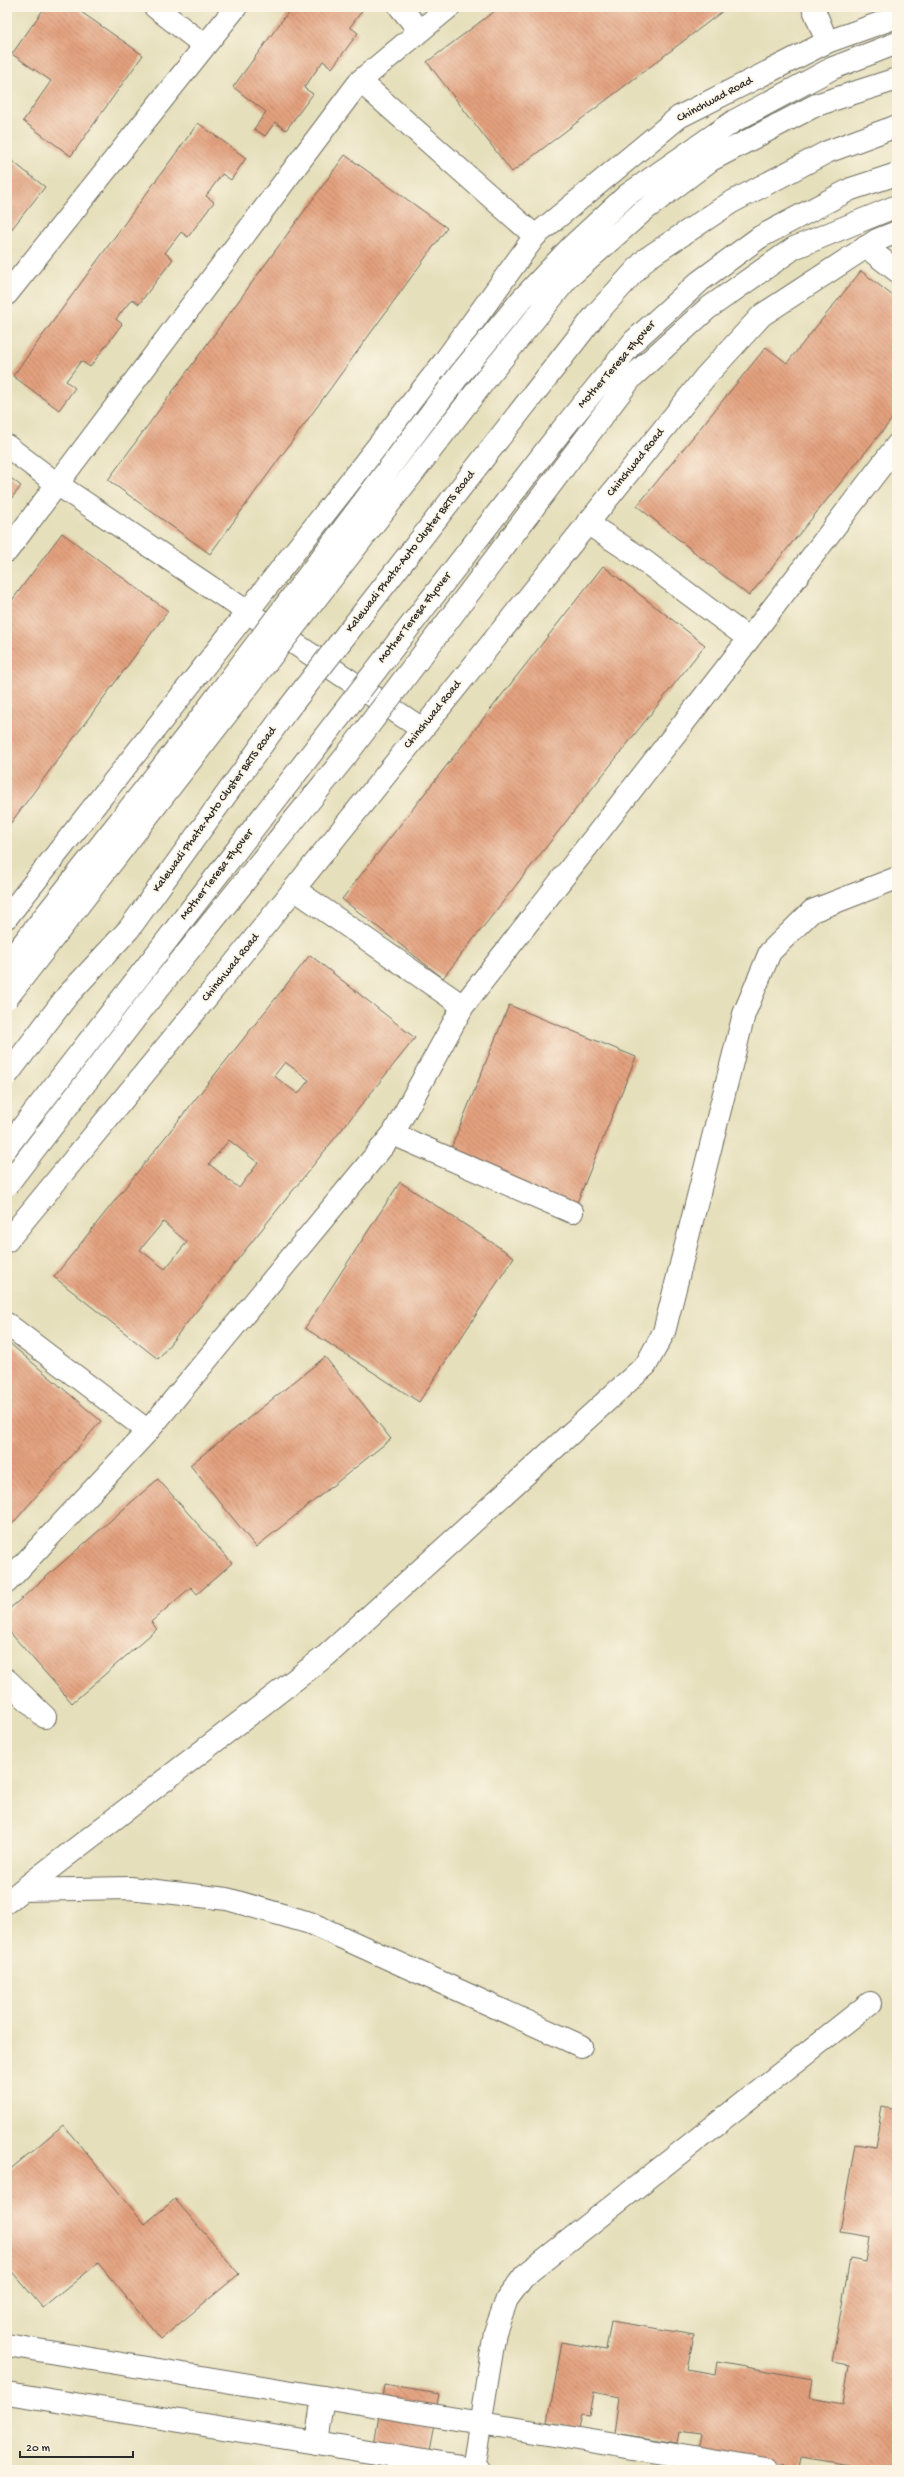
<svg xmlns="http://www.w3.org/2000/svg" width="904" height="2477" viewBox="0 0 904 2477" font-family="'Gochi Hand',sans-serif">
  <defs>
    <pattern id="building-back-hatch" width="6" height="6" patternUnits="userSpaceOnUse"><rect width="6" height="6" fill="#e3a07e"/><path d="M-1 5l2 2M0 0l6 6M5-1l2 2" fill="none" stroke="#b88367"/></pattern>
  </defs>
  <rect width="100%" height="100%" fill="#fcf5e5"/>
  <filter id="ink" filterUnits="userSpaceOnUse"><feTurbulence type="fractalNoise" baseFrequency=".025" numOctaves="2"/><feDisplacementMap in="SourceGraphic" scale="8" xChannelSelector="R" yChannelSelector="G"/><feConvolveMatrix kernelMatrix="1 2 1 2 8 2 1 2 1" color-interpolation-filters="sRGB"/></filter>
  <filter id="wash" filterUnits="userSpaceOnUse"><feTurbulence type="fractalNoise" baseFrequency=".012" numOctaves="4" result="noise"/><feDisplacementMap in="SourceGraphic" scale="16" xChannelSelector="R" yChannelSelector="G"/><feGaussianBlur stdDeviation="0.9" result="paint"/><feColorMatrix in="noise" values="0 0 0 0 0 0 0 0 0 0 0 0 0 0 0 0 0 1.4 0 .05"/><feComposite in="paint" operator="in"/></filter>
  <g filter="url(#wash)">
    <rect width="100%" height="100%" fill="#e5dfbb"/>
    <g id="blocks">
      <path fill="url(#building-back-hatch)" fill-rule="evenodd" d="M45 7H74L143 55 71 156 23 121 51 81 12 54Z
        M292 7H356L362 11 350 27 358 33 332 68 323 61 304 88 313 94 286 130 275 122 265 136 254 129 266 112 233 87Z
        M500 7H728L512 172 427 62Z
        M198 123 246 158 231 180 222 174 206 196 214 202 188 237 181 232 165 253 173 259 139 304 132 299 116 319 122 324 90 367 81 361 66 381 75 388 59 410 13 376Z
        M345 155 447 228 210 554 108 480Z
        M7 157 45 187 10 231 7 229Z
        M861 271 897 299V413L749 596 637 506 766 347 787 363Z
        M7 475 21 486 7 504Z
        M62 533 168 611 7 828V607Z
        M603 566 705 645 443 978 342 899Z
        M310 955 415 1038 158 1359 54 1277ZM285 1062 309 1080 298 1094 274 1076ZM229 1140 258 1163 239 1188 209 1164ZM163 1222 187 1242 165 1269 140 1250Z
        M509 1005 636 1057 572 1215 445 1163Z
        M400 1182 514 1257 419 1402 305 1328Z
        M7 1341 101 1421 7 1530Z
        M325 1357 391 1439 256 1547 190 1465Z
        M158 1479 232 1563 197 1594 191 1587 151 1622 157 1629 72 1703 7 1629V1611Z
        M882 2107 897 2110V2240L894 2260H897V2470H878L801 2457 799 2469 698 2452 701 2434 679 2431 677 2443 614 2433 619 2397 594 2392 590 2416 582 2415 579 2428 548 2422 562 2342 606 2350 611 2321 694 2335 687 2370 715 2375 717 2362 812 2379 809 2398 843 2404 849 2365 832 2362 850 2259 866 2262 870 2237 840 2232 855 2144 875 2147Z
        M63 2125 145 2224 175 2199 239 2274 161 2339 98 2263 43 2308 7 2266V2172Z
        M384 2385 439 2394 426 2470H370Z"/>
    </g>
  </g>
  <g filter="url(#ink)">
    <use href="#blocks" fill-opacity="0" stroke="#6c6a5d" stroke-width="1"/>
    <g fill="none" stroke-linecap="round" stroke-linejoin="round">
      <g stroke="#6c6a5d" stroke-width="24">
        <path id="lane" d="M866 247 897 271
          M587 523 639 557 749 639
          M294 889 463 1006
          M393 1134 572 1212
          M7 1324 148 1431
          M7 1582 148 1431 393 1134 463 1006 749 639 897 445
          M7 1680 45 1717
          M22 1890 327 1655 646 1365 664 1332 744 1014 770 952 812 911 897 878
          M7 1902 22 1890 130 1888 227 1899 310 1923 581 2046
          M323 2397 767 2470
          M316 2443 478 2470
          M473 2469 495 2332 507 2299 525 2275 870 2003"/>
      </g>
      <g stroke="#6c6a5d" stroke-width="24">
        <path id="street" d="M155 7 204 45
          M400 7 420 31
          M813 7 827 42
          M360 81 535 236
          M7 294 236 7
          M7 446 57 484 422 729
          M7 551 360 81 449 7
          M7 2345 323 2397 316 2443 7 2393"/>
      </g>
      <g stroke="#6c6a5d" stroke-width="24">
        <path id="secondary" d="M7 917 444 362 535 236 679 117 827 42 897 17
          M7 1241 225 975 706 376 762 315 877 240 897 232"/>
      </g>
      <use href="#lane" stroke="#fff" stroke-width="22"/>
      <use href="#street" stroke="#fff" stroke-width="22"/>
      <use href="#secondary" stroke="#fff" stroke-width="22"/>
      <g stroke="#6c6a5d" stroke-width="24" stroke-linecap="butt">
        <path id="lane-bridge" d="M7 1075 67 996 129 929 285 713 596 314 646 259 730 203 827 152 897 126"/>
      </g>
      <g stroke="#6c6a5d" stroke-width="24" stroke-linecap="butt">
        <path id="primary-bridge" d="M7 964 196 724 460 374 522 299 572 246 627 195 734 121 833 68 897 43
          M7 998 489 375 568 278 642 212 711 160 816 105 897 79
          M7 1147 561 431 634 341 700 281 760 237 851 189 897 174
          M7 1185 157 990 345 757 632 377 707 309 794 248 897 206"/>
      </g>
      <use href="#lane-bridge" stroke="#fff" stroke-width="22"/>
      <use href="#primary-bridge" stroke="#fff" stroke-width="22"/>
    </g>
  </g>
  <g text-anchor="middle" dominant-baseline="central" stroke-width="3.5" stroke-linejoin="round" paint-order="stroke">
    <g font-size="12" fill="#2b2b2b" stroke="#fcf5e5">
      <text transform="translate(715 100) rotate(-28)">Chinchwad Road</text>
      <text transform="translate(617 365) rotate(-49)">Mother Teresa Flyover</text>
      <text transform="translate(636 463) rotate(-51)">Chinchwad Road</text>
      <text transform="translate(411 552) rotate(-52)">Kalewadi Phata-Auto Cluster BRTS Road</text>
      <text transform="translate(415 618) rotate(-52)">Mother Teresa Flyover</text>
      <text transform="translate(433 715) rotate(-51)">Chinchwad Road</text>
      <text transform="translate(215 810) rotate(-54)">Kalewadi Phata-Auto Cluster BRTS Road</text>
      <text transform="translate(217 875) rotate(-52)">Mother Teresa Flyover</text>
      <text transform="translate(231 968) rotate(-51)">Chinchwad Road</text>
    </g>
  </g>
  <rect width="904" height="2477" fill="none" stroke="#fcf5e5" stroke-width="24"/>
  <path d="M20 2451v6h113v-6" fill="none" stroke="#2b2b2b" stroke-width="2"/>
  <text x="26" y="2451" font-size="12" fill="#2b2b2b" stroke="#fcf5e5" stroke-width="3" paint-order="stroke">20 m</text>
</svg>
